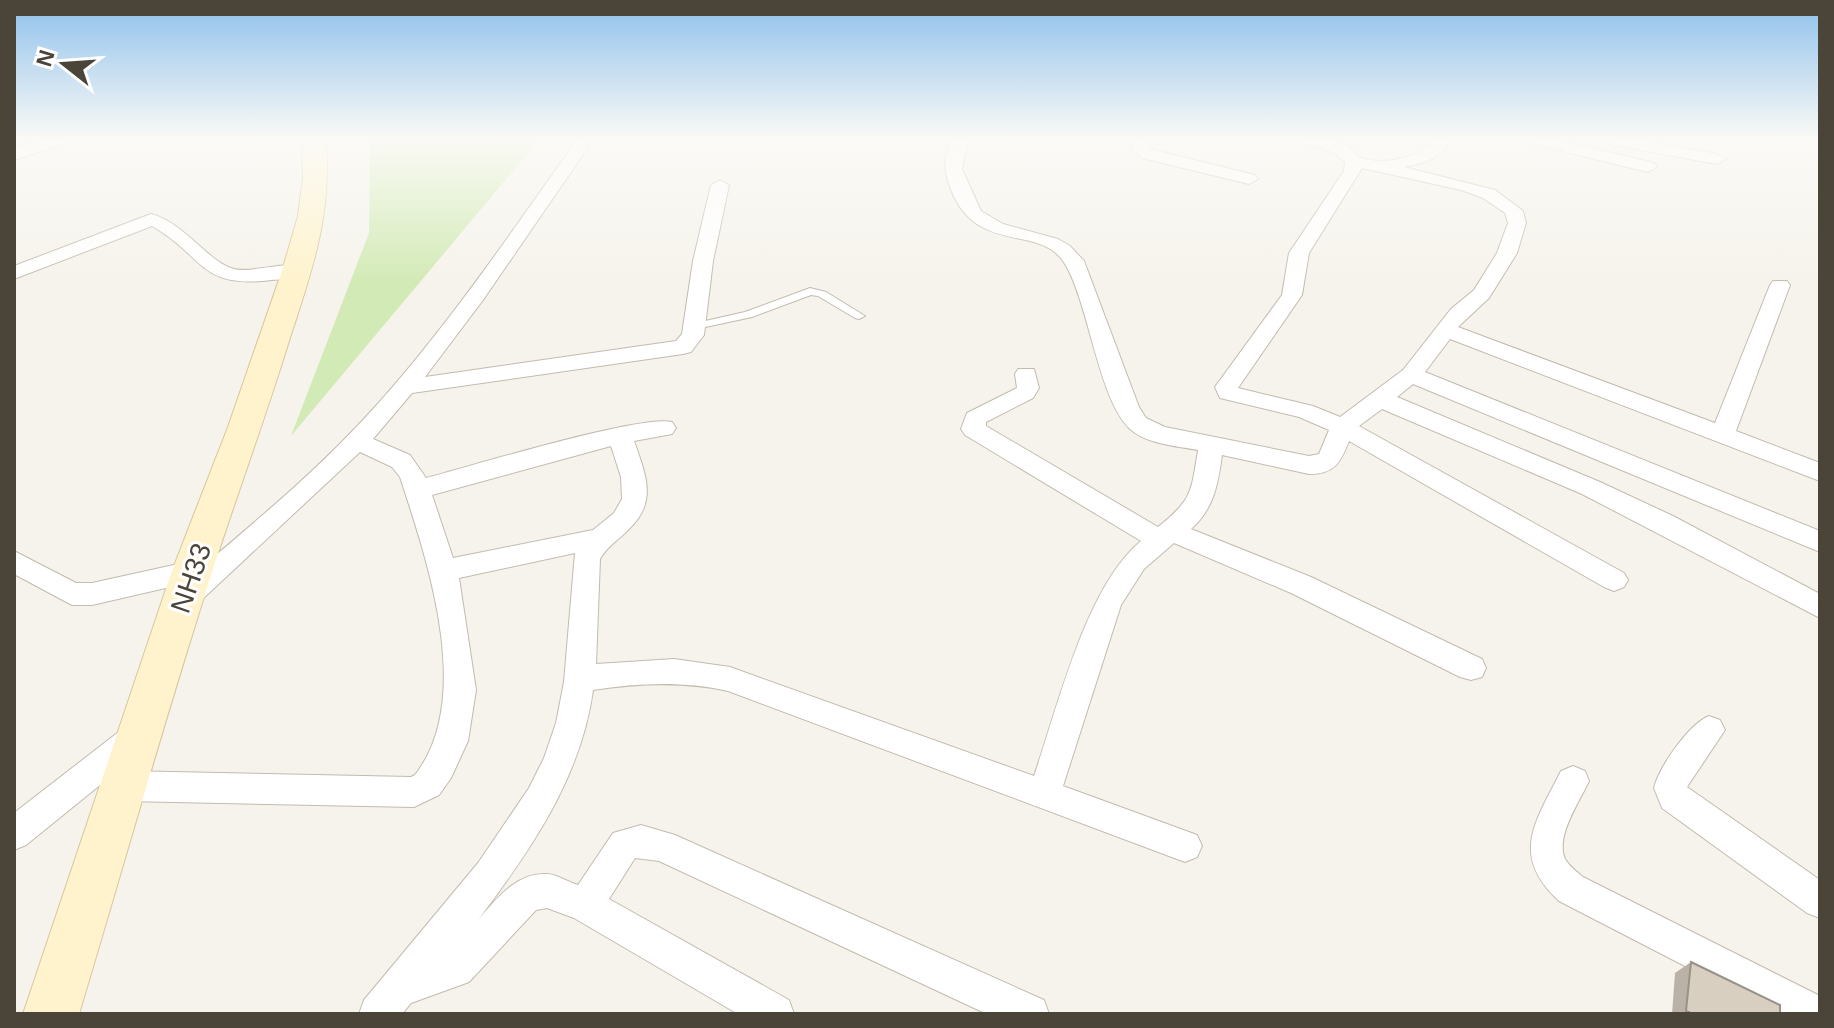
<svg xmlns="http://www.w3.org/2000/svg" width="1834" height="1028" viewBox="0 0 1834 1028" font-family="Arial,sans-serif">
  <rect width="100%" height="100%" fill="#f6f3ec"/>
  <path fill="#d2eab5" d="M370 140H539L291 436 369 233Z"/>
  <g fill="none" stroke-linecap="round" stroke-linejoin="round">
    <g stroke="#c2bbae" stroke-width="2">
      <path id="lane" d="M810 288 826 292 865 316 859 319 855 318 818 296 811 295 752 317 696 329 690 326 692 324 745 312Z"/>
    </g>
    <g stroke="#c2bbae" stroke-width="2">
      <path id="street" d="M41 140H65L63 144 14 160V149Z
        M577 140H593L483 300 425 377 676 341 682 334 693 261 711 185 720 180 729 185 713 261 704 335 691 352 683 354 412 393 373 439 410 455 426 478C469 467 641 414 672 422L676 428 672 434 634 441C645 473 658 501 630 528 620 539 607 546 600 559L596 664 674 659 730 667 1034 776C1058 707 1086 586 1141 541L965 435 961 429 967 413 1017 388 1015 374 1018 369H1034L1039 388 1033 398 986 422V426L1158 527C1193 499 1191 492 1198 450 1177 446 1145 444 1129 428 1098 397 1089 304 1065 264 1041 223 979 256 952 192 944 173 942 159 952 140H968L962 169 981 211 1003 224 1058 239 1070 246 1084 261 1139 407 1146 418 1165 427 1309 456 1319 454 1329 430 1299 417 1220 398 1215 387 1282 295 1289 253 1344 171 1345 162 1333 152 1305 144 1303 140C1316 140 1329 139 1341 143 1349 146 1354 155 1362 158 1381 165 1421 159 1433 140H1449C1441 159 1424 163 1404 167L1495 190 1523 211 1526 223 1517 253 1489 298 1458 327 1715 423 1770 285 1773 281H1787L1790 285 1736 431 1820 463V481L1450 339 1425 372 1820 531V552L1413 384 1397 397 1600 482 1673 516 1820 594V618L1582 494 1382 409 1359 426 1624 573 1628 580 1624 587 1614 591 1604 587 1349 441C1340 464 1334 474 1309 474L1222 455C1218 484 1214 509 1191 529L1311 577 1482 659 1486 668 1482 677 1471 680 1460 677 1291 593 1174 543 1144 569 1121 605 1063 786 1197 835 1202 846 1197 857 1185 862 728 691C683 681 639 683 593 690 581 778 530 851 478 920 496 900 516 872 547 874 556 874 568 882 578 885L613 833 641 825 675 835 1044 1000 1049 1014H987L659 861 635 858 609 899 789 1000 794 1014H738L574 918 547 908 536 910 469 982 411 1003 402 1014H359L364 1000 478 863 529 788 544 758 556 723 564 682 575 553 459 578 476 690 468 741 451 778 439 795 414 807 125 801 113 796 109 786 113 776 125 771 411 777 415 775C475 698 427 560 400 477L392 467 360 452 196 605 186 608 176 605 172 597 183 584 92 605H72L14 574V551L76 583H92L192 561 203 566C262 516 322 466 374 408 449 325 512 231 577 140ZM1362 168 1461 190 1483 198 1505 213 1508 223 1497 253 1474 290 1451 309 1403 370 1340 417 1313 406 1238 388 1302 295 1309 253ZM611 446 621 477 622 499 614 513 593 530 453 558 432 495Z
        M1136 140H1153L1148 146 1154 150 1255 175 1258 179 1249 184 1142 158 1130 147Z
        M1531 140H1559L1654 163 1657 167 1648 172 1533 144Z
        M1605 140H1640L1717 154 1726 159 1717 164 1613 145Z
        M151 214C185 223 209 263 234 269 253 274 295 257 307 271 299 280 283 279 272 280 198 289 206 257 152 226L14 279V266Z
        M1709 716 1720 720 1725 730 1687 787 1820 880V918L1807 913 1662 808 1654 788C1659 767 1689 724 1709 716Z
        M136 723 147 727 152 737 147 747 26 845 14 850V813L125 727Z
        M1573 766 1585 771 1589 781C1580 801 1555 836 1565 859 1569 866 1577 872 1583 877L1820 996V1014H1778L1559 901C1509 855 1536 821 1561 771Z"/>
    </g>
    <g stroke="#d6c79b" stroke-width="2">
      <path id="secondary" d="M302 140H326C332 216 312 270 289 341 265 419 237 494 212 572 165 718 123 867 79 1014H23L172 571 228 427 282 271 298 216 303 178Z"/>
    </g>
    <use href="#lane" fill="#fff" fill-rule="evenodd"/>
    <use href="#street" fill="#fff" fill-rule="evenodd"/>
    <use href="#secondary" fill="#fff3cd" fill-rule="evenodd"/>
  </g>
  <path fill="#bab2a6" d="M1691 962 1780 1014H1672L1675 973Z"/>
  <path fill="#d8cfc1" stroke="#979187" stroke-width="2" d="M1691 962 1780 1005V1014H1693L1686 1011Z"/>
  <linearGradient id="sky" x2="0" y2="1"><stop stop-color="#8fc1ec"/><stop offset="0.49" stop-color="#fbfaf6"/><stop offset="1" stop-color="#fbfaf6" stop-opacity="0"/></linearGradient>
  <rect width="1834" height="284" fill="url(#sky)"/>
  <g text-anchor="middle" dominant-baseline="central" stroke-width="6" stroke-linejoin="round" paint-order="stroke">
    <g font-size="28" fill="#4b4439" stroke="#fff">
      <text transform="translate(191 578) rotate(-71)">NH33</text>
    </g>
  </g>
  <rect width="1834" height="1028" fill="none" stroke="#4b4439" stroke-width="32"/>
  <g transform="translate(64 64) rotate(287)" stroke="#ffffff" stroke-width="6" paint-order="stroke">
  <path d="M0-6L14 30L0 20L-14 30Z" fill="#4b4439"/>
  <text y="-12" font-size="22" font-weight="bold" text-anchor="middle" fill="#4b4439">N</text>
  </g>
</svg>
